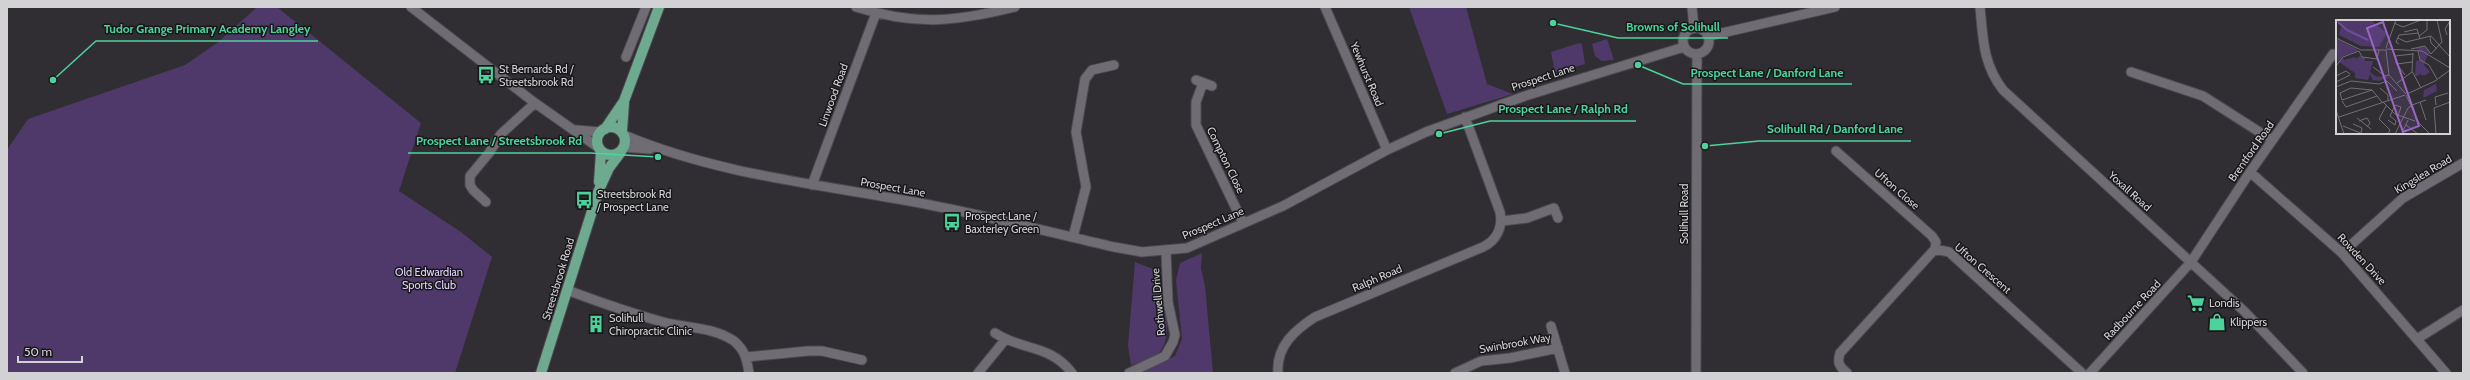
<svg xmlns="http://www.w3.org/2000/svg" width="2470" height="380" viewBox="0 0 2470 380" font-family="Cabin,sans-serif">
  <rect width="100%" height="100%" fill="#302e33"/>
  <path fill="#4e396a" d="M257 7H277L421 123 399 191 461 232 492 257 455 373H7V150L28 119 185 65 217 43Z
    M1409 7H1466L1487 84 1513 94 1447 114Z
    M1607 39 1614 60 1602 61 1595 56 1592 44Z
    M1579 43 1582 44 1585 64 1555 73 1551 52Z
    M1202 253 1201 268 1205 286 1213 373H1142L1175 356 1182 339 1176 280 1180 263Z
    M1135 262 1155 270C1162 292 1178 341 1155 356 1149 360 1139 362 1131 365L1128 346Z"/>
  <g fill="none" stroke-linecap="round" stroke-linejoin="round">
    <g stroke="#4c4a4f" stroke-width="11">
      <path id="minor" d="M411 7 535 103 599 148
        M856 7C916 26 954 22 1015 7
        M1325 7 1387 150
        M1692 7 1694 28
        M1980 7C1983 39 1983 64 2003 90L2244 311 2303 373
        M1683 41a13 13 0 1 1 26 0a13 13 0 1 1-26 0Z
        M1709 36 1835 7
        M626 57 646 7
        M2131 72 2203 96 2272 140
        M1196 80 1212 86
        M1203 83 1196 102V125L1243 223
        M576 130 601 132
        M624 135C721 176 828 185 930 205 992 217 1053 233 1114 247L1142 252 1187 248 1283 206 1387 150 1426 132 1525 96 1684 47
        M624 147 650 149
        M1836 151 1932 236 1936 242 1935 249
        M2250 172 2342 253 2446 373
        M812 185 876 13
        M486 202 473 190 470 185V176L489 153 501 134 535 103
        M1502 221 1527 218 1554 208 1558 218
        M1073 237 1086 187 1076 132 1085 79 1092 70 1114 65
        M2342 253 2403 198 2463 163
        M567 290C599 302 630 313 663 322 686 328 714 327 734 341 745 350 747 360 749 373
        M1551 326 1565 373
        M995 333C1022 351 1050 344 1072 373
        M2417 339 2463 310
        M747 357 808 351H822L862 360
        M978 373 1005 340
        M1129 373 1165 356 1173 342 1175 335 1168 302 1166 251
        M1278 373C1276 346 1295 330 1315 317L1483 247C1497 240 1503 227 1500 212L1465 117
        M1455 373 1481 361 1510 358 1558 348
        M1696 373 1697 54
        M1847 373C1839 366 1837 363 1840 353L1935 249 1949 252 2082 373
        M2090 373 2191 262 2250 172 2333 54"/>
    </g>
    <g stroke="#4c4a4f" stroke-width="12">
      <path id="major" d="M597 141a14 14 0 1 1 28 0a14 14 0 1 1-28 0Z
        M605 129 624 101 659 7
        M622 131 624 103
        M599 182 601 152
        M541 373 598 192 609 168 621 152"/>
    </g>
    <use href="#minor" stroke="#6f6d73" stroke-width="9"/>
    <use href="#major" stroke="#6eaa90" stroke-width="10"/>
  </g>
  <defs>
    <g id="bus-bare" transform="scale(1.38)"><path d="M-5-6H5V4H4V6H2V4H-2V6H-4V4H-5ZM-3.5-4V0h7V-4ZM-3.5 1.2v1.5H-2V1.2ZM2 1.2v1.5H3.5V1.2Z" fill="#4cd39b" stroke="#181719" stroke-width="2.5" paint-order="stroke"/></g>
    <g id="supermarket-bare" transform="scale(1.38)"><path d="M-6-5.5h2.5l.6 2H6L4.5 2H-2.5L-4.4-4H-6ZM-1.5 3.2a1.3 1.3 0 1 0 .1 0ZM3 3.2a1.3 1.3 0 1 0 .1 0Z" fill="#4cd39b" stroke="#181719" stroke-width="2.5" paint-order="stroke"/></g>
    <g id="shop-bare" transform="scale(1.38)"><path d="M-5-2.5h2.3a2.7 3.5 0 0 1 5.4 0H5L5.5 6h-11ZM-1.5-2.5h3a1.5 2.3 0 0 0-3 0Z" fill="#4cd39b" stroke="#181719" stroke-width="2.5" paint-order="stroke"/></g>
    <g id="building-bare" transform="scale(1.38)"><path d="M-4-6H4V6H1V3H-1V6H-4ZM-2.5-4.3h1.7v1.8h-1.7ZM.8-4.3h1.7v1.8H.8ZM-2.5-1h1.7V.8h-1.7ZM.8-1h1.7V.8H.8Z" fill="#4cd39b" stroke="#181719" stroke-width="2.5" paint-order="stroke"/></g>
  </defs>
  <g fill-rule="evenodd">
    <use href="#bus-bare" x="486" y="75"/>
    <use href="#bus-bare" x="584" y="200"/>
    <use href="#bus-bare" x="952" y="222"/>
    <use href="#supermarket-bare" x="2196" y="303"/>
    <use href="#shop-bare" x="2217" y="322"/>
    <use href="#building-bare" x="596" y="324"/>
  </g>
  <g text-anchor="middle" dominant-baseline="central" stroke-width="3" stroke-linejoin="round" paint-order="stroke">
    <g font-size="11" fill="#d2d1d4" stroke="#181719" text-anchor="start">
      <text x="499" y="69">St Bernards Rd /<tspan x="499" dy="13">Streetsbrook Rd</tspan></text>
      <text x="597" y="194">Streetsbrook Rd<tspan x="597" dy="13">/ Prospect Lane</tspan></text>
      <text x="965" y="216">Prospect Lane /<tspan x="965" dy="13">Baxterley Green</tspan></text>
      <text x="2209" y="303">Londis</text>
      <text x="609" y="318">Solihull<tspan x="609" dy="13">Chiropractic Clinic</tspan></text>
      <text x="2230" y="322">Klippers</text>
    </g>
    <g font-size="11" fill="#d2d1d4" stroke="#181719">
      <text transform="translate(1367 74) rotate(67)">Yewhurst Road</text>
      <text transform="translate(1543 77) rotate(-18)">Prospect Lane</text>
      <text transform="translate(833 95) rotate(-70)">Linwood Road</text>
      <text transform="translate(2251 151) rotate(-55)">Brentford Road</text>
      <text transform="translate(1226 160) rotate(64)">Compton Close</text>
      <text transform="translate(2423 174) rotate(-31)">Kingslea Road</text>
      <text transform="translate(893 187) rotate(10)">Prospect Lane</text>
      <text transform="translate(1897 189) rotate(41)">Ufton Close</text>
      <text transform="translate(2130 191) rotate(42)">Yoxall Road</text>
      <text transform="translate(1684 214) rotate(-90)">Solihull Road</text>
      <text transform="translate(1213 223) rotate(-23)">Prospect Lane</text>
      <text transform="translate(2362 259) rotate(47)">Rowden Drive</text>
      <text transform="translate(1983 268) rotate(41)">Ufton Crescent</text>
      <text transform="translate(1377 278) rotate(-23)">Ralph Road</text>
      <text transform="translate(558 279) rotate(-73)">Streetsbrook Road</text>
      <text transform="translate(1158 302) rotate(-95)">Rothwell Drive</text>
      <text transform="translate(2132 310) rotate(-47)">Radbourne Road</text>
      <text transform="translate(1515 343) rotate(-10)">Swinbrook Way</text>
    </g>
    <g font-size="11" fill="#e1d0fd" stroke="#181719">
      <text x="429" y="272">Old Edwardian<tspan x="429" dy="13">Sports Club</tspan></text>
    </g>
  </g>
  <g transform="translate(2336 20)">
    <rect width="114" height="114" fill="#302e33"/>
    <path d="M1 0H38L37 2 51 13 43 27 25 26 3 15 5 6ZM0 19 21 29V31L7 36 2 43ZM89 26 95 34H92L88 45 94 52 88 56 84 54 79 57 80 41 84 40V33L80 28ZM24 36 29 38V41H37L34 52 39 56 44 57 53 54 49 57H54L43 61 37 60 34 54 32 60 19 58V53L3 42 7 38 8 40 19 37 20 39ZM100 64 101 71 87 78 88 70Z" fill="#4e396a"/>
    <path fill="none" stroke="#6f4c9c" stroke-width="2" d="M2 2 11 10M11 10 32 20"/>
    <path fill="none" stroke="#716f73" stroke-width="1" d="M58 3 67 7 85 0M68 12 81 9 84 19M111 15 109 9 114 1M83 16 91 10V0M94 17 95 23 101 29M0 18 25 30H50M62 18 70 22 95 16 114 37M63 24 60 22 63 15 83 13M50 28 60 0M50 29 86 31 114 48M75 29 89 26 95 34M50 30 53 55 70 74M23 31 26 37 41 39 43 30M82 31 84 40 93 45 101 59M77 33 76 51 85 68M95 34 106 22 101 0M61 44 76 42M0 46 7 37 23 31M37 47 49 56 53 55M69 55 60 43 59 36 77 34M0 56 10 51 14 54M0 62 14 55M61 63 76 52M0 67 15 61 43 64 51 61 61 71M44 68 52 75V80M36 70 46 82M71 74 99 61 114 50M70 75 83 103 94 114M6 80 4 73 15 68 36 70M6 80 36 70M6 81 10 87 41 76M47 82 59 94 79 101M84 82 90 100M76 85 90 80M100 85 99 77 112 73M50 86 43 99 54 110 52 114M0 90 8 114M56 92 59 85 65 87 62 96M3 97 69 75M21 98 35 109M52 100 59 105 60 101 54 96 56 92M23 101 31 98 34 103 31 107M17 104 26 108 25 113M70 105 82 114M7 106 27 114M66 113 72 100M59 114 72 88 77 85M100 114 98 88 114 82"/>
    <path fill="#9966c6" fill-opacity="0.15" stroke="#9966c6" stroke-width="2" d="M47 2 83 106 67 112 31 8Z"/>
    <rect width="114" height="114" fill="none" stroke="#d2d1d4" stroke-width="2"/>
  </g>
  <path fill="none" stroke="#4cd39b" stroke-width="1.5" d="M1553 23L1618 38H1728M53 80L96 41H318M1638 65L1683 84H1852M1439 134L1490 121H1636M1705 146L1759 141H1911M658 157L590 153H408"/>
  <g fill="#4cd39b" stroke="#181719" stroke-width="1.5">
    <circle cx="1553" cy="23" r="4"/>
    <circle cx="53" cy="80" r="4"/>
    <circle cx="1638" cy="65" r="4"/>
    <circle cx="1439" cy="134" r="4"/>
    <circle cx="1705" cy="146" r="4"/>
    <circle cx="658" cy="157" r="4"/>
  </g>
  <g font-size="12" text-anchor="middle" font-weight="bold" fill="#4cd39b" stroke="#181719" stroke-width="3" stroke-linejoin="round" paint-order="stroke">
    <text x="1673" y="31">Browns of Solihull</text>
    <text x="207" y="33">Tudor Grange Primary Academy Langley</text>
    <text x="1767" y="77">Prospect Lane / Danford Lane</text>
    <text x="1563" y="113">Prospect Lane / Ralph Rd</text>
    <text x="1835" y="133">Solihull Rd / Danford Lane</text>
    <text x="499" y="145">Prospect Lane / Streetsbrook Rd</text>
  </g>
  <rect width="2470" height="380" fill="none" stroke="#d2d1d4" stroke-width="16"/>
  <path d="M18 356v6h64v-6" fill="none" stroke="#d2d1d4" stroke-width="2"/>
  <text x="24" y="356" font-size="12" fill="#d2d1d4" stroke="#181719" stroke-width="3" paint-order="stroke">50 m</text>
</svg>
